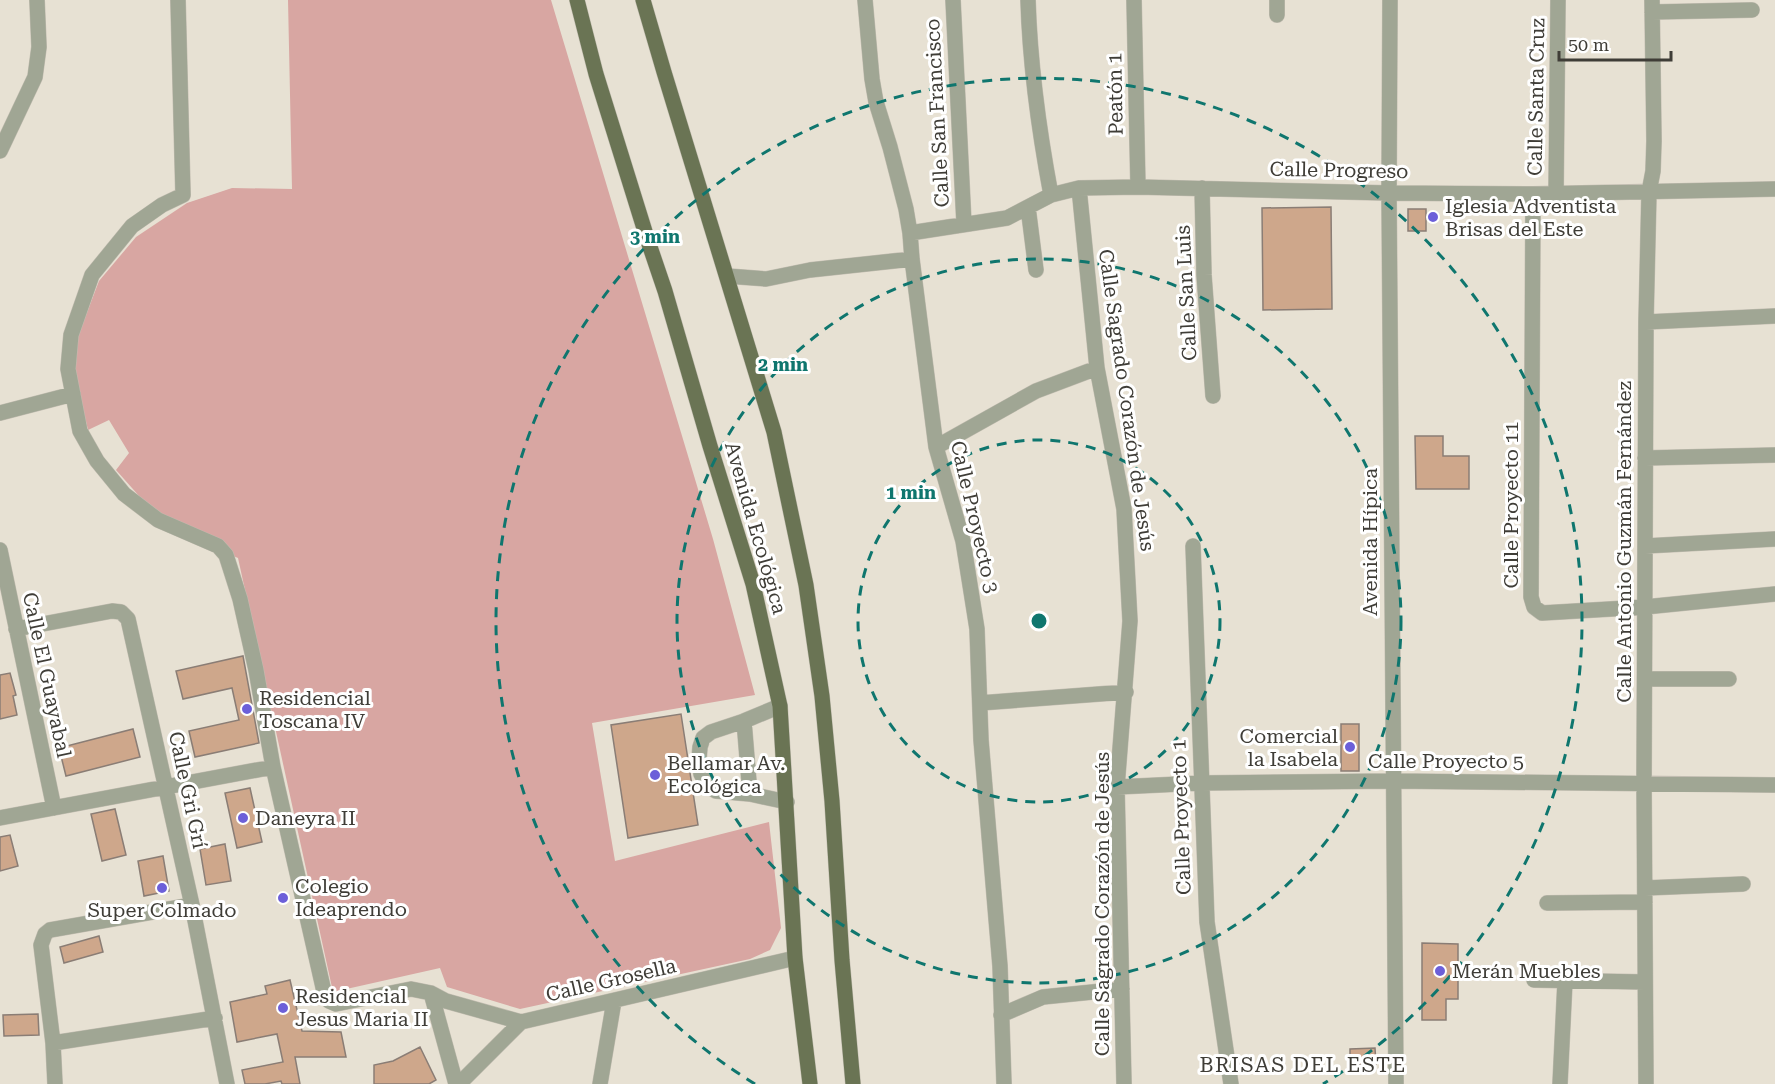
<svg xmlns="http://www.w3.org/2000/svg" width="1775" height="1084" viewBox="0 0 1775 1084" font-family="'Roboto Serif',serif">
  <rect width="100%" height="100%" fill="#e7e1d3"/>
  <path fill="#d8a6a2" d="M288 0H551L713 539 755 695 592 723 615 861 769 822 781 928 770 950 750 959 520 1009 447 987 440 968 333 992 238 558 193 539 140 497 116 470 129 453 109 420 88 430 73 369 78 336 99 281 136 237 187 203 232 188 292 189Z"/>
  <path fill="#cea78b" stroke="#8a7d75" stroke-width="1.5" d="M1331 207 1332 309 1263 310 1262 208Z
    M1408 209H1426V231H1408Z
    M1415 436H1443V456H1469V489H1416Z
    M243 656 259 743 195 757 189 731 239 720 232 688 183 699 176 671Z
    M10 673 16 695 13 696 17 715 0 719V675Z
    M681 714 698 825 628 838 611 725Z
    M1341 724H1359V771H1341Z
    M133 729 140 757 66 776 59 748Z
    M250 788 262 842 237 848 225 793Z
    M115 809 126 855 102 861 91 814Z
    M10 835 18 866 0 871V837Z
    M225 844 231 881 206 885 200 849Z
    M163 856 169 891 144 896 138 861Z
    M99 936 103 952 64 963 60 947Z
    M1422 943 1458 944V999H1446V1020H1422Z
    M290 980 302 1031 341 1032 346 1057H295L300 1084H282L281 1081 265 1084H245L242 1070 283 1062 277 1034 237 1042 230 1002 267 994 265 986Z
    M38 1014 39 1035 4 1036 3 1015Z
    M420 1047 436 1080 429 1084H374V1065L393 1061Z
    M1375 1048 1376 1064 1350 1065V1049Z"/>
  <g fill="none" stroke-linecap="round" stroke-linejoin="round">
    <g stroke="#c2bdb1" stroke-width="16">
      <path id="minor" d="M178 0 183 195 162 205 132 226 92 275 71 335 68 369 80 431 97 461 124 494 158 520 218 546 226 555 240 599 256 670 273 767 325 996 329 1001 336 1004 411 989 431 993 446 1001 521 1022
        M865 0 872 79 876 102 890 147 906 209 910 233 912 259 936 447 963 541 977 629 981 740 1000 966 1004 1084
        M953 0 964 224
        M1028 0C1030 66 1039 131 1051 195
        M1134 0 1138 187
        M1277 0V15
        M1390 0 1389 193 1396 1084
        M1652 12 1752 10
        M0 151 35 77 39 47 37 0
        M1079 188 1097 368 1124 509 1130 621 1117 787 1124 1084
        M1202 188 1204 275 1213 396
        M1533 194 1531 597 1534 607 1542 613 1645 607 1775 594
        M1556 194 1558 0
        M1028 207 1036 270
        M910 233 1007 218 1051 195 1079 188 1138 187 1389 193 1533 194 1775 189
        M727 276 766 279 810 270 912 259
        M1646 322 1775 316
        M0 413 73 394
        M936 447 1036 391 1097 368
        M1645 458 1775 455
        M1193 546 1207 922 1231 1084
        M1645 546 1775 539
        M0 550 54 808
        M16 629 112 611 121 612 128 619 192 905 227 1084
        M1645 679H1729
        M980 703 1126 692
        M780 706 744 721 711 732 703 738 700 747 699 759 701 774 707 785 716 791 750 794 787 802
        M744 721 750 794
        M1117 787 1201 783 1393 781 1775 785
        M0 818 273 767
        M1645 888 1743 884
        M1547 903 1645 902
        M1534 980 1645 982
        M431 993 456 1084
        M1001 1015 1043 997 1122 989
        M53 1043 215 1018
        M55 1084 53 1043 41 945 45 934 50 930 192 905
        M459 1084 521 1022 795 958
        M600 1084 614 1001
        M1560 1084 1565 981
        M1646 1084 1644 783 1646 322 1649 192 1653 171 1654 141 1652 0"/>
    </g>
    <g stroke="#c2bdb1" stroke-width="16">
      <path id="major" d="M577 0 596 74 647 238 665 291 710 446 753 584 780 706 795 958 810 1084
        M643 0 664 72 774 432 806 585 822 696 832 801 842 960 853 1084"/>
    </g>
    <use href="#minor" stroke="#a0a694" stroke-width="15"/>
    <use href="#major" stroke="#6a7454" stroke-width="15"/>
  </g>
  <g fill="none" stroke="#0f766e" stroke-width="3" stroke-dasharray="10 8">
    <circle cx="1039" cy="621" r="181"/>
    <circle cx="1039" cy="621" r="362"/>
    <path d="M755 1084A543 543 0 1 1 1323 1084"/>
  </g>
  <g fill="#6c5fd9" stroke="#fff" stroke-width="2">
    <circle cx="1433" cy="217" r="6"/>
    <circle cx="247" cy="709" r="6"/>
    <circle cx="1350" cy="747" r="6"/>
    <circle cx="655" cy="775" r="6"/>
    <circle cx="243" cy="818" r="6"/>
    <circle cx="162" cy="888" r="6"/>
    <circle cx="283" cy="898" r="6"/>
    <circle cx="1440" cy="971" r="6"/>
    <circle cx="283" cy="1008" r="6"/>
  </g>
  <g text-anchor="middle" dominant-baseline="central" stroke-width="6" stroke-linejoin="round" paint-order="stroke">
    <g font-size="20" fill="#3f3d37" stroke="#fff">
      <text transform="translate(1115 94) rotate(-91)">Peatón 1</text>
      <text transform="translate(1536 97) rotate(-89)">Calle Santa Cruz</text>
      <text transform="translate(937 113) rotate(-93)">Calle San Francisco</text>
      <text transform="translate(1339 170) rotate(1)">Calle Progreso</text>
      <text transform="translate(1186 293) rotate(-93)">Calle San Luis</text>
      <text transform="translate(1127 400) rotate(82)">Calle Sagrado Corazón de Jesús</text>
      <text transform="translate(1511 505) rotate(-90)">Calle Proyecto 11</text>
      <text transform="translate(975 517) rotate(77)">Calle Proyecto 3</text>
      <text transform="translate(756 528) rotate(74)">Avenida Ecológica</text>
      <text transform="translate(1370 542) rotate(-90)">Avenida Hípica</text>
      <text transform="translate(1624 542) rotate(-90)">Calle Antonio Guzmán Fernández</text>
      <text transform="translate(47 675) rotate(78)">Calle El Guayabal</text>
      <text x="1446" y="761">Calle Proyecto 5</text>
      <text transform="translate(188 790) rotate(78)">Calle Gri Grí</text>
      <text transform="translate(1181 817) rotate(-92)">Calle Proyecto 1</text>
      <text transform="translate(1102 904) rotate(-90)">Calle Sagrado Corazón de Jesús</text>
      <text transform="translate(611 980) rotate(-13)">Calle Grosella</text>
    </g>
    <g font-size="20" fill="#3f3d37" stroke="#fff" text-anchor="start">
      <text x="1445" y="206">Iglesia Adventista<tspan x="1445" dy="23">Brisas del Este</tspan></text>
      <text x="259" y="698">Residencial<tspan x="259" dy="23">Toscana IV</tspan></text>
      <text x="1338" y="736" text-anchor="end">Comercial<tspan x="1338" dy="23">la Isabela</tspan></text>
      <text x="667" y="763">Bellamar Av.<tspan x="667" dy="23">Ecológica</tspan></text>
      <text x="255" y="818">Daneyra II</text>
      <text x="295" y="886">Colegio<tspan x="295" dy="23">Ideaprendo</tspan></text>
      <text x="162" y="910" text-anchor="middle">Super Colmado</text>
      <text x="1452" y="971">Merán Muebles</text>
      <text x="295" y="996">Residencial<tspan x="295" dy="23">Jesus Maria II</tspan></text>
    </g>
    <g font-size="21" letter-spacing="1.5" fill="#3f3d37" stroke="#fff">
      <text x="1303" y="1065">BRISAS DEL ESTE</text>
    </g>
  </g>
  <circle cx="1039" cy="621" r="9" fill="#0f766e" stroke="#fff" stroke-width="3"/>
  <g font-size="18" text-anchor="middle" font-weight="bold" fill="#0f766e" stroke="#fff" stroke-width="6" stroke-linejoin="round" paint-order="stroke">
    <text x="655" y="243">3 min</text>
    <text x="783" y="371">2 min</text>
    <text x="911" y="499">1 min</text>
  </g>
  <path d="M1559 51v9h112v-9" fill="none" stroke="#3f3d37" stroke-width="3"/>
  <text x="1568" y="51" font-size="18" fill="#3f3d37" stroke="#ffffff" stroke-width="4.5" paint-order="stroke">50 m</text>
</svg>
